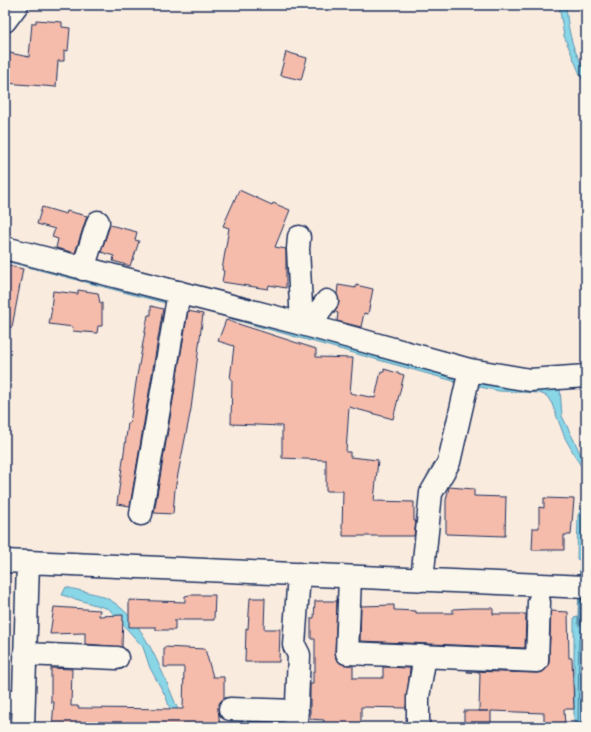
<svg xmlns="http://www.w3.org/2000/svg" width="591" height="732" viewBox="0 0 591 732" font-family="Pangolin,sans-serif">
  <rect width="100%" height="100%" fill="#faebdf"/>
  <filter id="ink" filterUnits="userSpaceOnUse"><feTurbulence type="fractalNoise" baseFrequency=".025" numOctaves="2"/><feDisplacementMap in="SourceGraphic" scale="8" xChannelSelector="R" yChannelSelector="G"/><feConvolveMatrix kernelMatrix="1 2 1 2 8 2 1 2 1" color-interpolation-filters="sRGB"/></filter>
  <g filter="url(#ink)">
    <path fill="#89d6e7" stroke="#5d93b0" d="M559 5H566C567 19 569 34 574 48 579 60 586 69 586 82L582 79 564 36Z
      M5 253 170 295 169 304 5 261Z
      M226 309 560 389 562 416 586 465V475L565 438 552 404 547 396 539 393 499 391 457 382 225 317Z
      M586 502V562L577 559 578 515Z
      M66 587C79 591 98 593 110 600 149 622 167 689 186 727H176L166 697 150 668 143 647 109 609 62 595Z
      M582 616 586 655V727H574V618Z"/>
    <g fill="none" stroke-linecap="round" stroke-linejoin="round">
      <path stroke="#477295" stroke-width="1" d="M586 511 583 517 582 555 586 558
        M578 727 579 638 581 636 586 637
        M583 727 584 644 586 642"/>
      <path stroke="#5d93b0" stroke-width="5.5" d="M581 583 583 557 586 543
        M580 623 581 592"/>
    </g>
    <path fill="#f5bcab" stroke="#1b2f5e" d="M36 20 62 22V27L70 28 68 51 64 50V61H58L56 87 5 83V52L29 57 32 23H36Z
      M286 52 307 58 301 80 280 75Z
      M239 190 272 205 273 203 290 210 275 247 286 249V288L269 285 268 289 222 282 224 271 222 270 229 228 223 226Z
      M42 207 66 214 67 211 87 216 75 253 56 248 58 239 52 237 55 229 37 224Z
      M110 225 137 232 135 240 139 241 133 260H132L130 266 113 261 114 256 101 252Z
      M5 265 23 269 12 327H5Z
      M338 285 356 288V285L373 289 368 314 364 313 361 327 337 321 338 313 334 312 339 303 337 294Z
      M78 290 98 293 100 303H102V326H98L97 333 72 331 73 327 49 324 52 308H51L53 291 78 294Z
      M151 306 163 309 130 506 117 504 128 423H130L137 376 148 315H151Z
      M188 311 203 314 191 409 175 489 173 514 154 513Z
      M226 320 316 349V357L353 358 350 393 375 398 381 371 384 372V369L404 375 393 419 349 407 346 452H350V457L378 460 374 501 414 502V521H416L414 536H343V529H342L343 491H326V460L282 458V426L231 424 232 379H230L234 346 218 341Z
      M449 487 474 489V496L506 497 505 536 446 534V500Z
      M544 498 574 499 571 535H564V550H532L533 528H539V507L544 508Z
      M190 595H215L214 620H175V630H156V627H129V600L185 602V596Z
      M250 598H265L264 629H280L279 662H245L246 628 248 629Z
      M315 601H337L335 653 336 659 340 663 353 666V678H383V667L410 668 406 708 361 707V727H324V720L310 719V684H313V671H315V639H311V618H314Z
      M394 605V610L416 611V613H453V609L472 608H493V614H526L525 648 360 641 361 606Z
      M54 607 100 610 99 616 123 615 122 647 85 644V633L50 634Z
      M551 611 568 612 569 658H572L574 709H564L565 727H544V713L491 711V727H464V711H488H479L480 673 467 672V671L536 673 543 672 548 667 549 661Z
      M164 647 205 649 213 677H224V698L220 702 218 708 220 727H197V725L52 727 54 702H51V668L72 669 71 706H78V708L183 709 184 667H164Z"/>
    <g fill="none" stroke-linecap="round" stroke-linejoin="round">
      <g stroke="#1b2f5e" stroke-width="25">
        <path id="minor" d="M299 237 298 249 302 324
          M5 248 302 324 470 370 530 380 586 376
          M83 269 98 222
          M311 326 320 310 327 301
          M141 514 179 292
          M5 561 586 587
          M350 577 347 653 537 661 539 602
          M422 580 431 493 449 462 470 370
          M25 654 117 658
          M5 701H23
          M230 709 297 711
          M23 727 28 562
          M296 727 299 655 294 645 299 574
          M418 727V697L425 656"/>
      </g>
      <g stroke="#1b2f5e" stroke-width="25">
        <path id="major" d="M5 21 17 5"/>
      </g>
      <use href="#minor" stroke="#fbf7ec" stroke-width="22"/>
      <use href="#major" stroke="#fbf7ec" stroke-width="22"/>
    </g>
  </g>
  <rect width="591" height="732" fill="none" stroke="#fbf7ec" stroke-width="20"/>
  <rect x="10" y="10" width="571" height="712" fill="none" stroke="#1b2f5e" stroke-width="1.5" filter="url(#ink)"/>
</svg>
